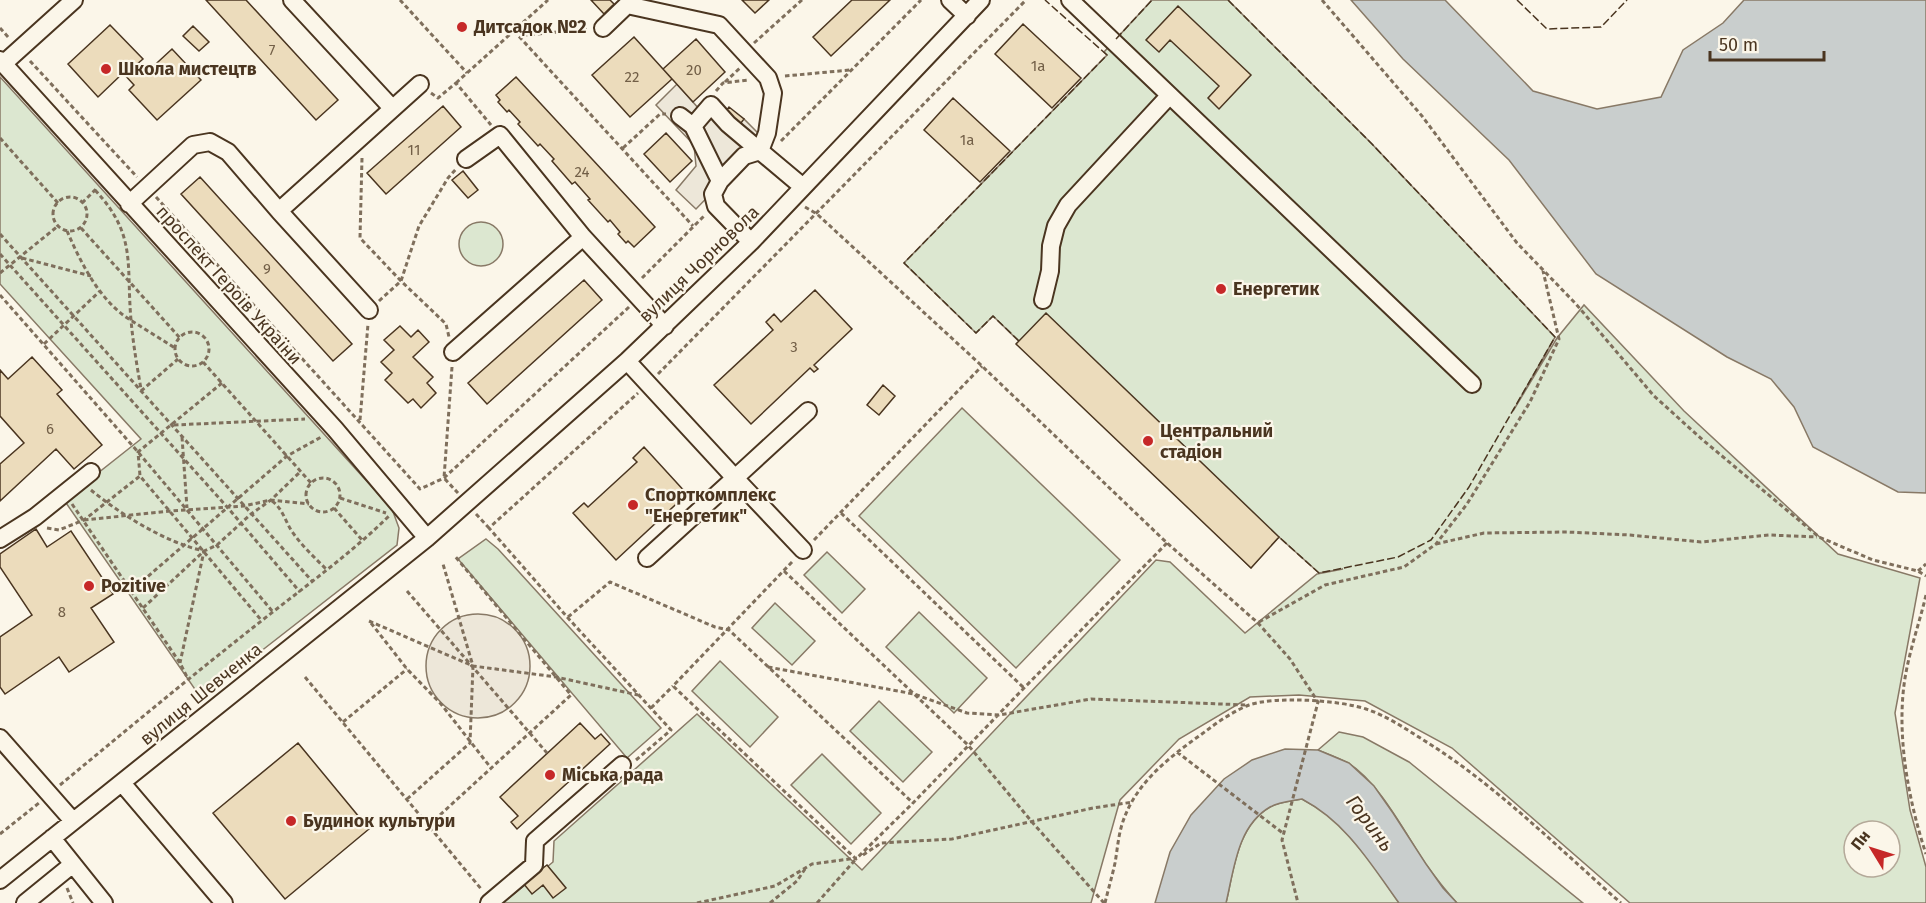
<svg xmlns="http://www.w3.org/2000/svg" width="1926" height="903" viewBox="0 0 1926 903" font-family="'Fira Sans',sans-serif">
  <rect width="100%" height="100%" fill="#fbf6e9"/>
  <path fill="#dce7d0" stroke="#887966" stroke-width="1.5" fill-rule="evenodd" d="M1152 0H1228L1372 144 1555 337 1513 411 1557 338 1584 305 1684 411 1838 554 1920 578 1895 713 1910 810 1926 867V903H1630L1452 748 1365 701 1299 695 1250 697 1179 739 1120 800 1091 903H503L553 862 554 841 697 714 862 870 1156 560 1170 562 1245 633 1317 574 1343 569 1319 573 1279 537 1251 568 993 316 976 333 904 263 1107 55 1104 52ZM1854 831H1890V867H1854Z
    M0 77 392 509 399 528 397 545 201 698 64 500 141 439 0 284Z
    M459 244a22 22 0 1 1 44 0a22 22 0 1 1-44 0Z
    M962 408 1120 560 1016 668 859 516Z
    M486 539 498 549 661 728 627 758 458 559Z
    M827 552 865 589 842 613 804 575Z
    M775 603 815 641 792 665 752 628Z
    M919 612 987 678 954 713 886 647Z
    M720 661 778 717 750 747 692 691Z
    M879 701 932 752 903 782 850 731Z
    M1339 732 1363 737 1409 762 1583 903H1457C1445 890 1435 877 1425 863 1405 833 1379 782 1348 763 1339 758 1328 754 1318 750Z
    M822 754 881 813 851 844 791 785Z
    M1302 799 1328 814 1347 834 1372 863 1399 903H1226C1234 870 1237 826 1270 807 1280 802 1292 801 1302 799Z"/>
  <path fill="#ede7d9" stroke="#887966" stroke-width="1.5" d="M677 84 700 110 744 119 759 134V144L696 209 676 190 696 166 694 145 656 105Z
    M426 666a52 52 0 1 1 104 0a52 52 0 1 1-104 0Z"/>
  <path fill="#c9cecd" stroke="#887966" stroke-width="1.5" d="M1351 0H1445L1533 91 1597 109 1661 97 1683 50 1723 23 1744 0H1926V493L1898 492 1813 447 1794 407 1771 379 1727 357 1596 274 1509 160 1403 59Z
    M1285 749 1318 750 1349 763 1374 786 1393 813 1426 864 1443 888 1457 903H1399C1370 863 1347 823 1302 799 1292 801 1279 802 1270 807 1237 826 1234 870 1226 903H1155L1170 852 1191 815 1224 779 1252 760Z"/>
  <path fill="#ecdcbc" stroke="#4a3520" stroke-width="1.5" d="M206 0H246L338 100 316 120Z
    M591 0H610L614 4 604 14Z
    M742 0H769L755 13Z
    M852 0H890L831 56 813 37Z
    M1178 6 1251 75 1219 109 1208 98 1219 86 1170 40 1159 52 1146 40Z
    M1023 24 1081 78 1052 108 995 54Z
    M110 25 143 59 136 65 145 74 172 49 201 80 157 120 129 90 134 85 123 73 98 97 68 64Z
    M193 26 209 42 199 51 183 36Z
    M634 37 672 79 630 117 592 75Z
    M696 39 725 72 693 102 663 69Z
    M516 77 655 227 634 247 628 241 626 243 618 234 620 232 610 220 608 222 588 200 590 199 575 182 572 184 552 161 554 159 540 144 538 146 518 124 520 122 509 110 507 112 498 102 500 100 496 95Z
    M953 98 1010 151 980 182 924 130Z
    M443 106 461 127 386 194 367 173Z
    M729 107 744 119 738 127 723 115Z
    M666 133 692 161 670 182 644 154Z
    M463 171 478 190 468 198 452 180Z
    M200 177 352 344 333 361 181 194Z
    M584 280 602 300 487 404 468 383Z
    M815 290 852 329 814 365 818 369 814 372 810 368 751 424 714 385 773 330 766 322 774 314 781 322Z
    M1046 313 1279 537 1251 568 1016 344Z
    M400 326 411 337 418 330 429 342 413 357 433 377 427 383 436 393 421 408 413 399 408 403 385 380 392 373 381 362 394 350 384 340Z
    M32 357 62 390 57 394 102 445 74 469 56 449 0 501V464L24 443 0 416V370L8 379Z
    M883 385 895 396 879 415 867 405Z
    M644 447 687 494 616 560 573 513 584 503 588 507 637 462 633 458Z
    M36 529 47 547 71 531 113 594 91 608 114 642 69 672 59 657 5 694 0 687V637L32 615 0 567V554Z
    M580 723 595 739 601 734 610 744 517 829 511 822 518 816 500 797Z
    M298 743 369 829 285 899 213 813Z
    M547 865 566 888 553 898 543 885 532 894 523 883Z"/>
  <g fill="none" stroke-linecap="round" stroke-linejoin="round">
    <g stroke="#4a3520" stroke-width="20">
      <path id="minor" d="M292 0 392 108
        M950 0 967 16
        M1070 0 1472 384
        M603 28 627 5 719 25 768 78 773 93 767 133 760 151 803 187
        M0 60 335 429 427 538
        M3 64 74 0
        M680 116 693 126
        M466 159 500 135 583 237 665 326
        M720 181 693 126 711 105 728 124 760 151 744 156 720 181 713 194 716 206 751 242
        M129 204 193 145 210 142 228 152 279 211 369 310
        M279 211 420 84
        M1043 300 1050 271 1051 246 1056 226 1068 205 1169 96
        M453 352 583 237
        M627 361 735 478 647 558
        M0 539 35 517 91 472
        M803 550 735 478 808 411
        M0 738 73 821
        M122 783 224 903
        M52 838 104 903
        M0 880 427 538 627 361 751 242 981 0
        M25 903 73 864
        M489 903 534 865 535 841 622 765"/>
    </g>
    <path stroke="#7f6f5c" stroke-width="3" stroke-dasharray="4.5 3" stroke-linecap="butt" d="M400 0 467 73
      M1322 0 1422 116 1517 243 1576 304 1654 396 1704 441 1819 537 1873 560 1918 571 1926 576
      M0 28 9 38
      M514 31 693 226
      M516 31 527 35 589 29
      M754 43 802 0
      M30 61 137 177
      M785 76 850 70
      M725 82 740 68
      M456 83 548 0
      M716 91 723 83 748 80
      M431 93 438 98 456 83 491 125
      M0 138 58 203
      M781 141 921 0
      M623 148 660 114H666
      M362 158 360 238 401 281 446 324 449 337
      M95 190C137 235 126 264 131 320 133 343 137 366 141 389
      M156 197 420 489 444 478 629 307
      M53 214a17 17 0 1 1 34 0a17 17 0 1 1-34 0Z
      M82 203 96 189
      M805 207 817 214 982 366 1167 543 1258 623 1290 659 1318 702 1282 840 1298 903
      M81 228 180 338
      M67 231C81 263 100 302 132 321 146 330 161 339 175 348
      M0 234 312 581
      M0 254 228 508 300 592
      M22 258 91 276
      M0 273 58 226
      M642 278 705 215
      M0 295 138 452 273 612
      M379 301 401 281 419 226 448 178 456 169
      M175 349a17 17 0 1 1 34 0a17 17 0 1 1-34 0Z
      M44 344 100 291
      M203 362 311 483
      M452 367 444 478 458 493
      M658 374 1026 0
      M222 383 138 452 140 476 262 621
      M141 391 178 359
      M360 420 368 324
      M174 425 305 419
      M182 437 187 508
      M306 495a17 17 0 1 1 34 0a17 17 0 1 1-34 0Z
      M91 490C121 515 167 543 204 551L180 663
      M340 498 386 513
      M272 501C282 508 285 520 291 530 301 545 314 557 327 570
      M72 504 180 663 188 679
      M334 508 363 541
      M841 513 1024 688
      M476 514 489 528
      M84 520 170 511 244 506 271 500 309 504
      M47 528 59 530 84 520 140 476
      M814 540 982 366
      M1436 544 1484 533 1567 532 1630 535 1701 542 1769 535 1817 537
      M792 562 673 686 856 859 913 803 1024 688 1167 543
      M784 571 968 745 1032 822 1104 903
      M1918 571 1926 564
      M131 591 287 456 323 436
      M407 591 547 753
      M1926 595C1919 625 1908 654 1904 685 1897 740 1909 802 1926 854
      M143 608 204 551 217 545 251 514 271 500 301 471
      M568 617 610 582 715 627 729 630 913 803
      M369 621 473 666 556 677 638 695
      M1259 622 1325 585 1404 567 1436 544 1467 504 1530 402 1559 339 1543 271
      M371 623 407 669 441 704 491 768
      M768 667 914 694 967 713 999 715 1091 699 1247 705
      M305 677 482 890
      M651 708 673 686
      M343 722 407 669
      M1177 752 1284 834
      M636 760 671 730 568 618 489 528 638 393
      M60 785C124 732 189 678 255 626 300 590 347 557 389 516
      M407 799 470 743 473 666 443 564
      M429 825 571 695 454 555
      M0 834 39 803
      M863 855 881 843 952 839 1093 808 1133 802
      M67 888 73 903
      M697 903 775 886 812 864 857 858
      M770 903 797 881 805 869
      M817 903 855 860
      M1105 903C1108 890 1112 877 1115 863 1117 852 1118 839 1121 828 1133 783 1171 756 1206 731 1219 721 1234 711 1249 705 1275 696 1339 700 1366 709 1387 716 1406 729 1425 741 1497 786 1557 847 1621 903"/>
    <use href="#minor" stroke="#fbf6e9" stroke-width="16"/>
    <path stroke="#4a3520" stroke-width="1.5" stroke-dasharray="8 3" stroke-linecap="butt" d="M1228 0 1372 144 1555 337 1469 487 1431 540 1398 557 1319 573 1279 537
      M1517 0 1547 29 1601 27 1627 0
      M1116 39 1152 0
      M1019 341 993 316 976 333 904 263 1107 55 1045 0"/>
  </g>
  <g fill="#c62828" stroke="#fbf6e9" stroke-width="2">
    <circle cx="462" cy="27" r="6"/>
    <circle cx="106" cy="69" r="6"/>
    <circle cx="1221" cy="289" r="6"/>
    <circle cx="1148" cy="441" r="6"/>
    <circle cx="633" cy="505" r="6"/>
    <circle cx="89" cy="586" r="6"/>
    <circle cx="550" cy="775" r="6"/>
    <circle cx="291" cy="821" r="6"/>
  </g>
  <g text-anchor="middle" dominant-baseline="central" stroke-width="4.5" stroke-linejoin="round" paint-order="stroke">
    <g font-size="15" fill="#725f47">
      <text x="272" y="50">7</text>
      <text x="1038" y="66">1а</text>
      <text x="694" y="70">20</text>
      <text x="632" y="77">22</text>
      <text x="967" y="140">1а</text>
      <text x="414" y="150">11</text>
      <text x="582" y="172">24</text>
      <text x="267" y="269">9</text>
      <text x="794" y="347">3</text>
      <text x="50" y="429">6</text>
      <text x="62" y="612">8</text>
    </g>
    <g font-size="18" font-weight="bold" fill="#4a3520" stroke="#fbf6e9" text-anchor="start">
      <text x="474" y="27">Дитсадок №2</text>
      <text x="118" y="69">Школа мистецтв</text>
      <text x="1233" y="289">Енергетик</text>
      <text x="1160" y="431">Центральний<tspan x="1160" dy="21">стадіон</tspan></text>
      <text x="645" y="495">Спорткомплекс<tspan x="645" dy="21">"Енергетик"</tspan></text>
      <text x="101" y="586">Pozitive</text>
      <text x="562" y="775">Міська рада</text>
      <text x="303" y="821">Будинок культури</text>
    </g>
    <g font-size="18" fill="#4a3520" stroke="#fbf6e9">
      <text transform="translate(699 264) rotate(-44)">вулиця Чорновола</text>
      <text transform="translate(229 285) rotate(48)">проспект Героїв України</text>
      <text transform="translate(201 694) rotate(-39)">вулиця Шевченка</text>
    </g>
    <g font-size="20" font-style="italic" fill="#4a3520" stroke="#fbf6e9">
      <text transform="translate(1370 823) rotate(53)">Горинь</text>
    </g>
  </g>
  <g transform="translate(1872 849) rotate(308)"><circle r="28" fill="#fbf6e9" stroke="#b4a999" stroke-width="1.5"/>
  <path d="M0-4.5L10 22L0 15L-10 22Z" fill="#c62828"/>
  <text y="-9" font-size="16" font-weight="bold" text-anchor="middle" fill="#4a3520">Пн</text>
  </g>
  <path d="M1710 51v9h114v-9" fill="none" stroke="#4a3520" stroke-width="3"/>
  <text x="1719" y="51" font-size="18" fill="#4a3520" stroke="#fbf6e9" stroke-width="4.5" paint-order="stroke">50 m</text>
</svg>
